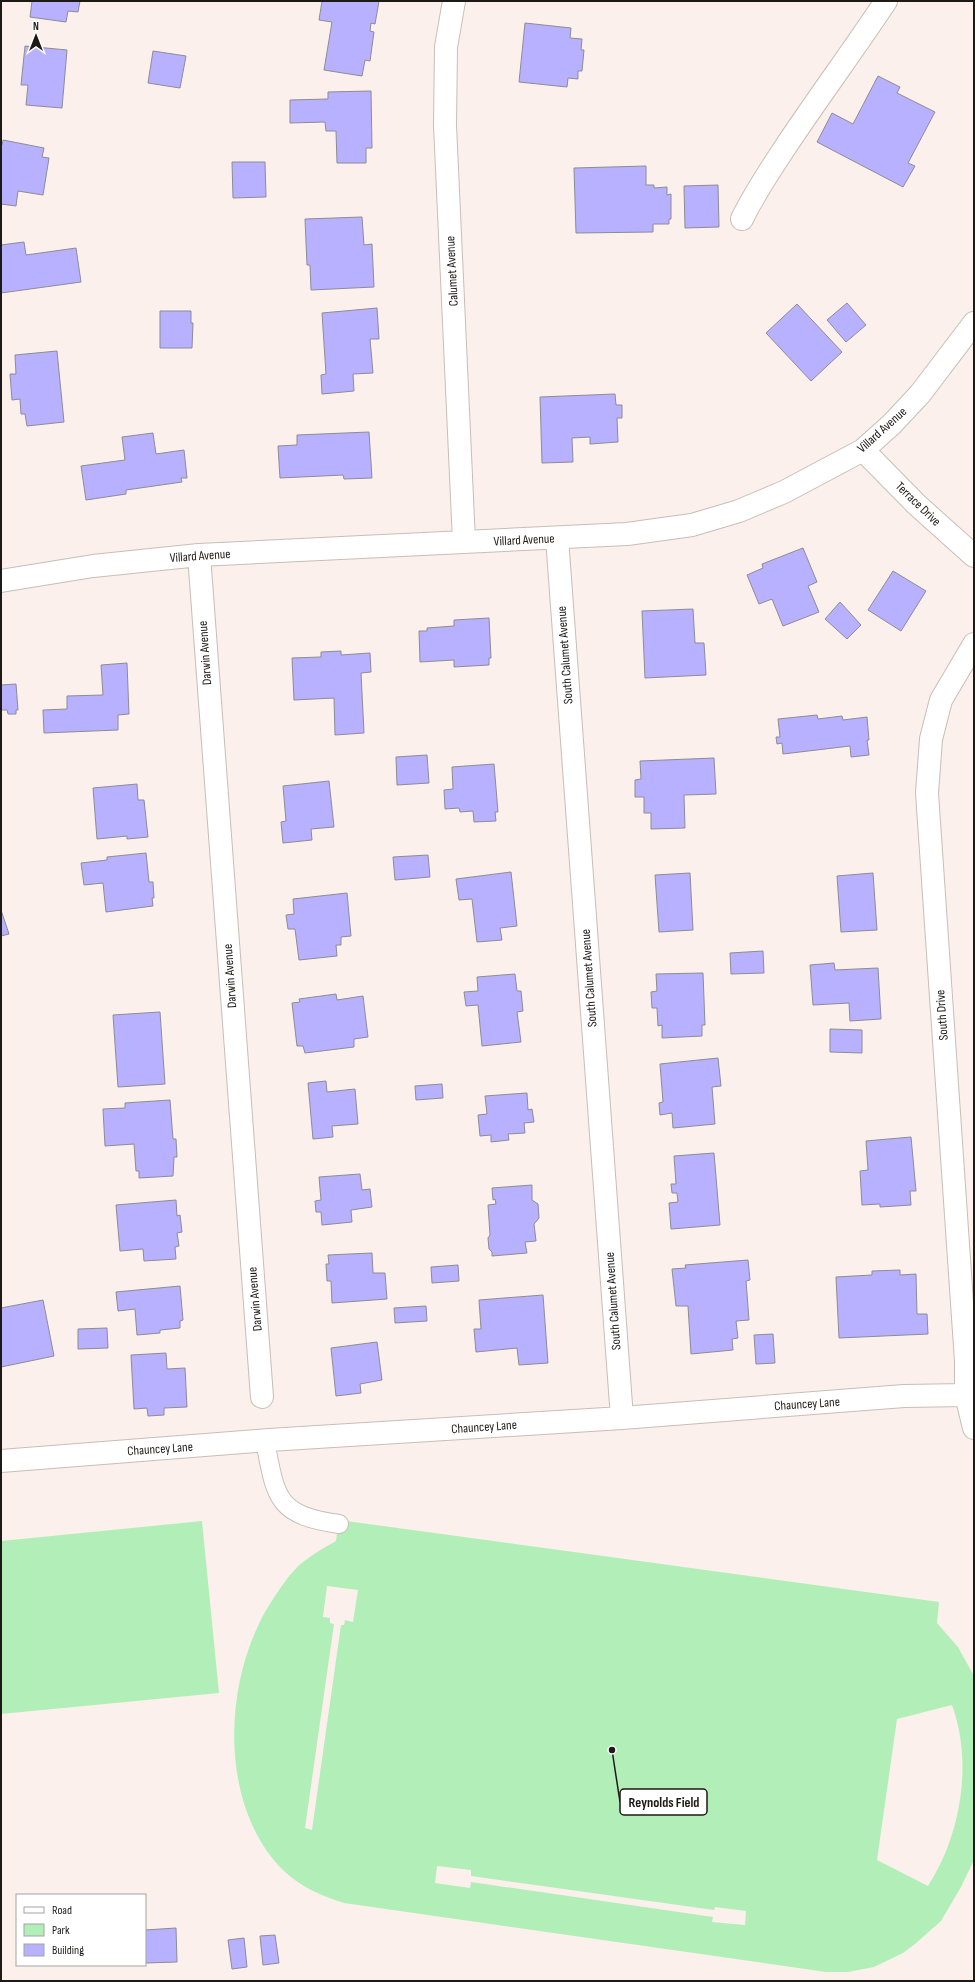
<svg xmlns="http://www.w3.org/2000/svg" width="975" height="1982" viewBox="0 0 975 1982" font-family="'Sofia Sans Condensed',sans-serif">
  <rect width="100%" height="100%" fill="#fbf0eb"/>
  <path fill="#b2efb8" fill-rule="evenodd" d="M339 1520 939 1602 937 1623 958 1647 974 1676V1860L961 1887 941 1921 915 1944 903 1953 874 1967 848 1972H826L344 1903C322 1896 300 1887 283 1870 217 1804 223 1677 271 1602 280 1589 290 1572 303 1562 313 1554 325 1547 336 1541ZM327 1586 358 1590 353 1622 345 1620 344 1625H341L312 1830 305 1828 334 1624 330 1623V1618L323 1617ZM952 1705C973 1763 961 1835 928 1886L877 1860 897 1719ZM437 1866 471 1870V1876L714 1910 715 1907 746 1911 745 1925 712 1922 713 1917 471 1882 470 1888 435 1883Z
    M202 1521 219 1693 1 1714V1541Z"/>
  <path fill="#b8b1ff" stroke="#8c8c95" d="M32 1H80L78 12 68 11 66 22 30 17Z
    M322 1H379L375 24 371 23 370 31 374 32 370 61 365 60 362 76 324 70 332 22 319 20Z
    M525 23 571 28 570 38 582 39 581 50H584L582 71H578V79L568 78 567 87 519 82Z
    M25 46 67 50 62 108 26 105 28 85H21Z
    M153 51 186 56 180 88 148 83Z
    M878 76 900 87 897 93 935 112 908 163 915 166 903 187 817 142 832 113 853 124Z
    M371 91 372 148H366V163H337L336 131H326L325 122 290 123V100L328 99V92Z
    M3 140 44 148 42 157 49 158 43 195 18 191 16 206 1 204V144L2 145Z
    M232 162H265L266 197 233 198Z
    M646 166V185H654V188L667 187V195L671 194V219H669V224H653V232L576 233 574 168Z
    M718 185 719 227 685 228 684 186Z
    M362 217 364 245 372 244 374 287 311 290 310 265H307L305 219Z
    M24 242 26 255 76 248 81 282 1 293V245Z
    M847 303 866 325 846 342 827 320Z
    M797 304 842 352 811 381 766 333Z
    M377 308 379 339H370L373 373 353 374 354 391 322 394 321 375 326 374 322 313Z
    M160 311H191V323H193L192 348H160Z
    M57 351 64 422 27 426 25 414H21L20 399 12 400 10 374H16L15 355Z
    M615 394 616 405H622V418H617L618 442 590 444V437L572 438 573 462 542 463 540 397Z
    M369 432 372 478 344 479 343 475 280 478 278 446 297 445V435Z
    M153 433 156 454 184 450 187 478H181L182 482 126 490V494L86 500 81 466 125 460 122 437Z
    M803 548 817 582 808 586 819 612 783 626 772 599 759 604 747 575 763 568 762 564Z
    M893 571 926 591 901 631 868 610Z
    M840 602 861 625 847 639 825 619Z
    M693 609 695 643H704L706 675 645 678 642 611Z
    M489 618 491 658H489V665L454 667V660L420 662 419 631H427V628L454 626V620Z
    M341 651V655L370 653 371 672 361 673 364 733 335 735 334 698 294 700 292 658 321 657V652Z
    M127 663 129 714 118 715V730L44 733 43 710 67 709V696L103 695 101 665Z
    M16 684 18 710H16V714H8L7 710H1V715V685Z
    M817 715 818 719 842 716 843 720 867 717 869 740H867L869 755 851 757 850 746 783 754 782 743 777 744 776 737H780L778 719Z
    M427 755 429 783 397 785 396 757Z
    M714 758 716 794 684 795 685 828 651 829V813H644V797H635V780L641 779 640 761Z
    M494 764 498 812H495L496 821 474 822 473 811 460 812 459 808 445 809 444 790 453 789 452 767Z
    M329 781 334 827 311 829 312 840 283 843 281 822 286 821 283 786Z
    M137 784 138 800H144L148 837 127 839V836L97 839 93 788Z
    M146 853 149 882H153L154 898H152L153 906 106 912 103 883 84 885 81 863 107 860V857Z
    M428 855 430 877 395 880 393 857Z
    M511 872 517 926 500 928 502 940 477 942 472 899 459 900 456 879Z
    M690 873 693 930 659 932 655 875Z
    M873 873 877 930 841 932 837 876Z
    M347 893 351 936 341 937V945H336L337 956 299 960 295 929H288L286 915 294 914 293 899Z
    M1 910 9 934 1 936Z
    M763 951 764 973 731 974 730 953Z
    M834 963 835 970 878 968 881 1019 850 1021 849 1003 813 1005 810 965Z
    M703 973 705 1025H702V1036L662 1038V1025L658 1026 657 1008H652L651 992 657 991 656 974Z
    M515 974 517 991H521L523 1011 517 1012 521 1042 482 1046 478 1005 466 1006 464 992 478 991 477 977Z
    M336 994 337 1000 363 996 368 1037 354 1039V1047L305 1053 303 1046H297L292 1003 300 1002 299 999Z
    M160 1012 165 1084 118 1087 113 1015Z
    M830 1029 862 1030V1053L830 1052Z
    M718 1058 721 1086 712 1087 715 1124 673 1128 672 1113 660 1115 659 1103 663 1102 660 1064Z
    M326 1081 327 1092 355 1089 358 1124 332 1126 333 1137 313 1139 308 1083Z
    M442 1084 443 1098 416 1100 415 1086Z
    M527 1093 528 1110 532 1109 534 1122 524 1123 525 1133 508 1134 509 1140 491 1142V1135L480 1136 478 1115 487 1114 485 1096Z
    M170 1100 173 1139H176L177 1157H174L173 1176 139 1178V1171H136L134 1144 105 1146 103 1109 125 1108V1103Z
    M911 1137 916 1191H910L911 1205 880 1207V1204L862 1205 860 1171 868 1170 866 1141Z
    M714 1153 720 1225 671 1229 669 1203 678 1202 677 1193H672L671 1184H676L674 1156Z
    M360 1174 362 1190 370 1189 372 1207 351 1210 352 1222 322 1225 321 1212H316L315 1201 321 1200 319 1177Z
    M532 1185V1200L538 1204 539 1218 534 1224 536 1241 525 1242 527 1253 492 1256V1252L489 1249 488 1238 490 1235 488 1205 496 1204 495 1199 493 1200 492 1188Z
    M176 1200 177 1216 180 1215 182 1232 177 1233 179 1246 175 1247 176 1259 144 1261 143 1249 120 1251 116 1205Z
    M372 1253 373 1273H385L387 1299 332 1303 331 1281H327L326 1264H329L328 1255Z
    M748 1260 750 1280 746 1281 749 1320 736 1321 738 1338 732 1339 733 1350 691 1354 688 1306H676L672 1269 686 1268 685 1265Z
    M458 1265 459 1281 432 1283 431 1267Z
    M900 1270V1275L916 1274 917 1314H927L928 1334 839 1338 836 1277 872 1275V1271Z
    M180 1286 183 1320 180 1321V1328L160 1330V1333L137 1335 135 1309 118 1311 116 1292Z
    M543 1295 548 1363 519 1365 517 1348 476 1352 474 1329H481L479 1300Z
    M43 1300 54 1356 1 1367V1308Z
    M426 1306 427 1321 395 1323 394 1308Z
    M107 1328 108 1348 78 1349V1329Z
    M773 1334 775 1363 756 1364 754 1335Z
    M377 1342 382 1380 360 1384 361 1393 336 1396 331 1348Z
    M166 1353 167 1369 185 1368 187 1407 164 1408V1415L148 1416 147 1408 134 1409 131 1355Z
    M176 1928 177 1962 145 1963V1930Z
    M275 1935 279 1963 263 1965 260 1936Z
    M244 1938 247 1967 232 1969 228 1940Z"/>
  <g fill="none" stroke-linecap="round" stroke-linejoin="round">
    <g stroke="#c7beb8" stroke-width="20">
      <path id="service" d="M265 1441C276 1498 276 1515 339 1524"/>
    </g>
    <g stroke="#c7beb8" stroke-width="24">
      <path id="minor" d="M454 1 446 47 445 125 464 542
        M742 219C754 194 769 172 784 149 817 99 853 51 886 1
        M863 450 916 504 974 556
        M557 538 622 1418
        M199 555 262 1397
        M1 581 93 566 199 555 627 534 692 525 739 511 784 492 863 450 892 424 920 394 974 323
        M974 644 941 700 931 739 927 793 966 1361V1395L974 1428
        M1 1461 269 1440 622 1418 904 1396 966 1395"/>
    </g>
    <use href="#service" stroke="#fff" stroke-width="18"/>
    <use href="#minor" stroke="#fff" stroke-width="22"/>
  </g>
  <g text-anchor="middle" dominant-baseline="central" stroke-width="3" stroke-linejoin="round" paint-order="stroke">
    <g font-size="13" fill="#1c1917" stroke="#fff">
      <text transform="translate(452 271) rotate(-93)">Calumet Avenue</text>
      <text transform="translate(882 430) rotate(-42)">Villard Avenue</text>
      <text transform="translate(918 504) rotate(44)">Terrace Drive</text>
      <text transform="translate(524 540) rotate(-3)">Villard Avenue</text>
      <text transform="translate(200 556) rotate(-4)">Villard Avenue</text>
      <text transform="translate(205 653) rotate(-94)">Darwin Avenue</text>
      <text transform="translate(565 655) rotate(-94)">South Calumet Avenue</text>
      <text transform="translate(230 976) rotate(-94)">Darwin Avenue</text>
      <text transform="translate(589 978) rotate(-94)">South Calumet Avenue</text>
      <text transform="translate(942 1015) rotate(-94)">South Drive</text>
      <text transform="translate(255 1299) rotate(-95)">Darwin Avenue</text>
      <text transform="translate(613 1301) rotate(-94)">South Calumet Avenue</text>
      <text transform="translate(807 1404) rotate(-4)">Chauncey Lane</text>
      <text transform="translate(484 1427) rotate(-4)">Chauncey Lane</text>
      <text transform="translate(160 1449) rotate(-4)">Chauncey Lane</text>
    </g>
  </g>
  <path fill="none" stroke="#1c1917" stroke-width="1.5" d="M612 1750L620 1802"/>
  <circle fill="#1c1917" stroke="#fff" stroke-width="1.5" cx="612" cy="1750" r="4"/>
  <rect fill="#fff" stroke="#1c1917" stroke-width="1.5" x="620" y="1789" width="87" height="26" rx="4"/>
  <g font-size="14" text-anchor="middle" font-weight="bold" fill="#1c1917">
    <text x="664" y="1807">Reynolds Field</text>
  </g>
  <rect width="975" height="1982" fill="none" stroke="#1c1917" stroke-width="4"/>
  <rect x="16" y="1894" width="130" height="72" fill="#ffffff" stroke="#a4a3a2"/>
  <rect x="24" y="1907" width="20" height="6" fill="#ffffff" stroke="#a4a3a2"/>
  <text x="52" y="1914" font-size="12" fill="#1c1917">Road</text>
  <rect x="24" y="1924" width="20" height="12" fill="#b2efb8" stroke="#a4a3a2"/>
  <text x="52" y="1934" font-size="12" fill="#1c1917">Park</text>
  <rect x="24" y="1944" width="20" height="12" fill="#b8b1ff" stroke="#a4a3a2"/>
  <text x="52" y="1954" font-size="12" fill="#1c1917">Building</text>
  <g transform="translate(36 36)" stroke="#ffffff" stroke-width="3" paint-order="stroke">
  <path d="M0-3L7 15L0 10L-7 15Z" fill="#1c1917"/>
  <text y="-6" font-size="11" font-weight="bold" text-anchor="middle" fill="#1c1917">N</text>
  </g>
</svg>
